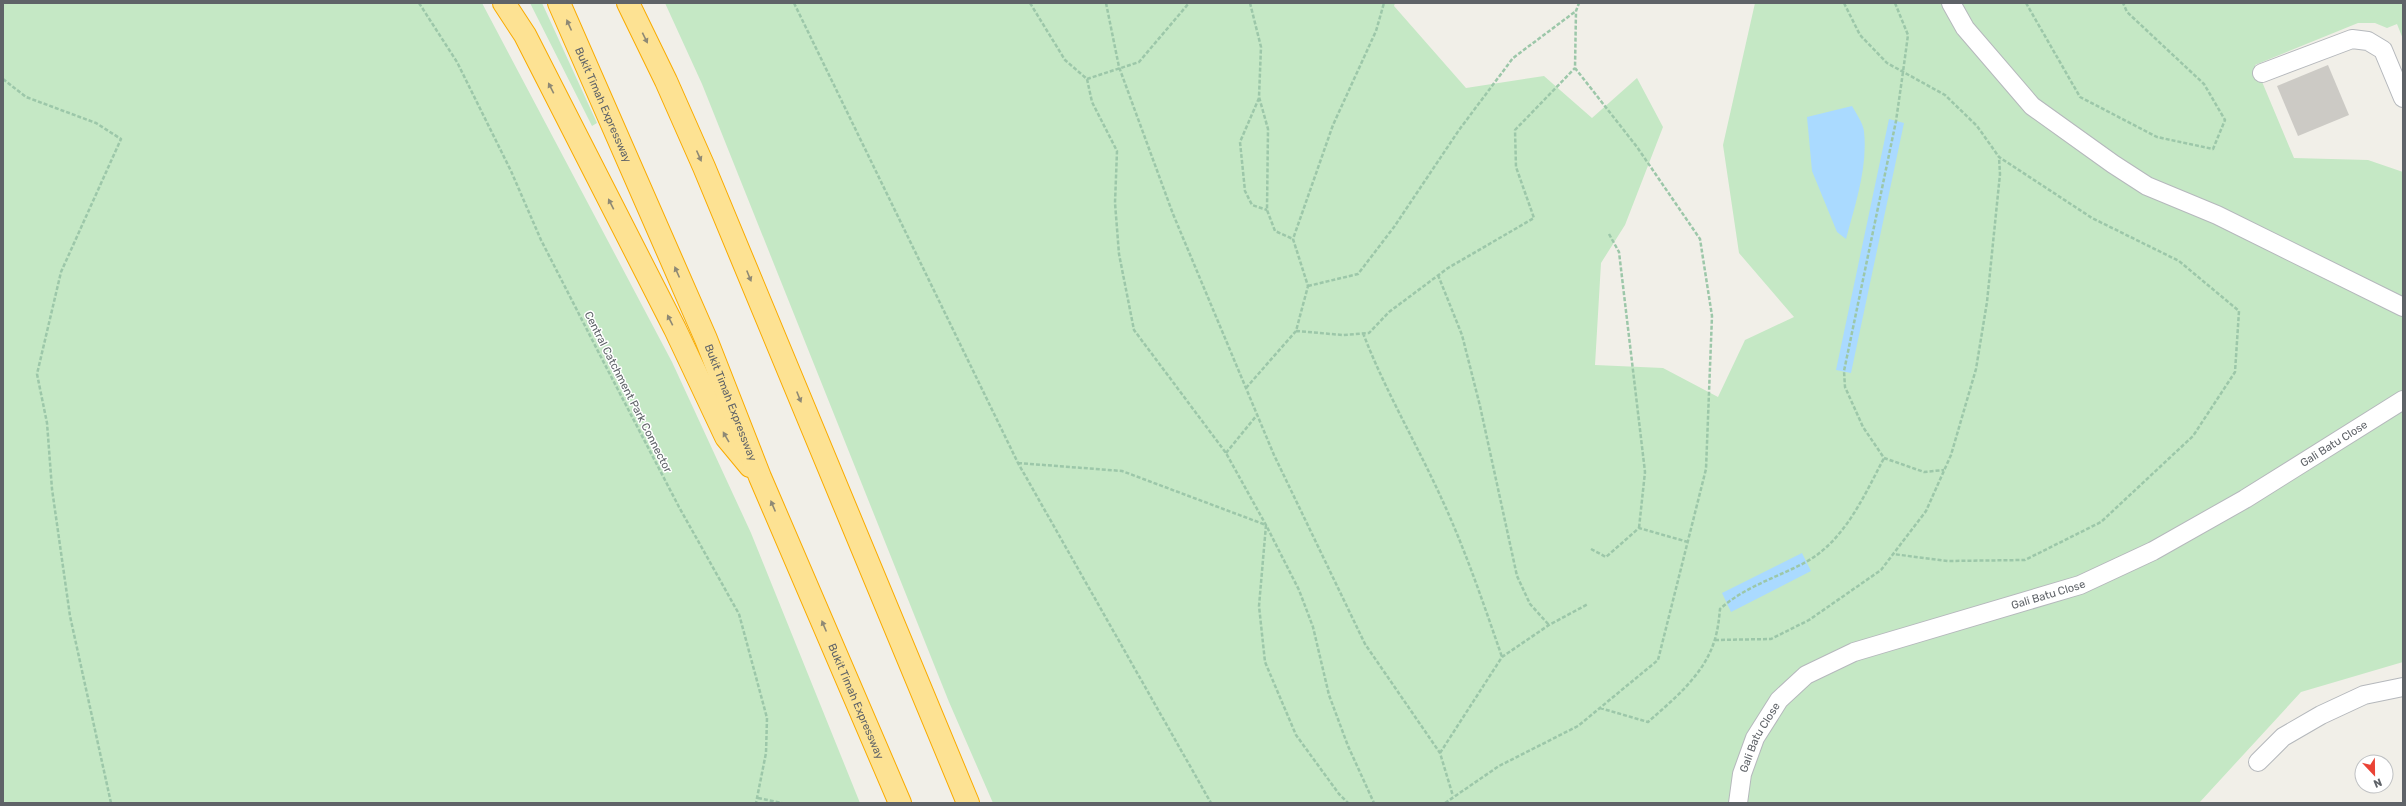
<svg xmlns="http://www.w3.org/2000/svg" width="2406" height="806" viewBox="0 0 2406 806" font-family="Rubik,sans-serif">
  <rect width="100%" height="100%" fill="#f1efe8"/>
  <path fill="#c5e8c5" d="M3 3H482L672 362 751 533 860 803H3Z
    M530 3H542L597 123 592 126Z
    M665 3H1395L1394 6 1466 88 1544 76 1592 118 1637 78 1663 127 1625 225 1601 263 1595 365 1663 368 1718 397 1745 340 1794 317 1739 253 1723 145 1755 3H2403V39L2397 24 2387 28 2375 23H2358L2255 65 2294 158 2368 160 2403 172V662L2301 692 2199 803H993L949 702 702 84Z"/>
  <path fill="#aadaff" d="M1852 106C1856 113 1863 123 1864 131 1868 167 1855 205 1846 239L1837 232 1812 171 1807 117Z
    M1889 119 1904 123 1851 373 1836 370Z
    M1802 553 1811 571 1731 612 1722 593Z"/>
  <path fill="#cccac5" d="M2328 65 2349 115 2298 136 2277 86Z"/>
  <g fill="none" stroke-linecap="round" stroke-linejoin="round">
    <g stroke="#b5b8bc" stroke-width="20">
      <g id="minor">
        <path d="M1951 3 1965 28 2032 106 2113 164 2147 186 2217 215 2403 307"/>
        <path d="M2262 73 2352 39 2368 41 2383 50 2403 98"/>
        <path d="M2258 762 2283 737 2321 715 2364 695 2403 687"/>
        <path id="s1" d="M1738 803 1742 774 1755 738 1779 700 1806 675 1854 652 2080 585 2153 551 2245 499 2403 400"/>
      </g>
    </g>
    <g stroke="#f9ab00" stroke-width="24">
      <g id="highway">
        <path d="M504 3 525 35 675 329 726 437 750 466"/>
        <path id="s2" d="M559 3 706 339 760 477 900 803"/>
        <path d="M628 3 666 81 704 167 968 803"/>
      </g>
    </g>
    <path stroke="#9cc7a9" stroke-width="2.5" stroke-dasharray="4 2" stroke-linecap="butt" d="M419 3 457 62 511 171 541 240 602 359 679 507 739 614 767 718 766 753 756 803
      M794 3 1018 463 1211 803
      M1030 3 1065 60 1087 79 1092 102 1117 151 1115 203 1119 254 1134 330 1226 453 1266 525 1299 590 1313 627 1329 695 1348 746 1374 803
      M1106 3 1119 67 1173 214 1274 455 1365 644 1440 753 1453 796
      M1250 3 1261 47 1259 97 1268 129 1267 210 1275 231 1293 239
      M1844 3 1860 35 1887 63 1945 95 1977 126 1999 157 2092 218 2179 261 2239 311 2235 372 2193 436 2101 522 2025 560 1948 561 1893 554
      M1895 3 1908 35 1903 72 1896 121 1844 371 1845 387 1863 427 1884 458 1924 472 1944 470
      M2026 3 2080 97 2157 137 2213 149 2225 120 2204 84 2127 12 2123 3
      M3 79 26 97 96 123 121 139 61 272 37 374 47 423 52 489 70 616 111 803
      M1087 79 1139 62 1189 3
      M1259 98 1240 142 1245 191 1252 205 1267 210
      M1609 234 1619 252 1645 472 1639 528
      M1438 275 1462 335 1480 406 1517 576 1530 604 1549 625
      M1308 286 1358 274 1394 227 1459 130 1513 58 1576 11
      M1296 331 1343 335 1369 333 1389 312 1448 268 1534 218 1516 167 1515 130 1575 68
      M1363 333C1384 388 1414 439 1439 493 1464 546 1483 602 1502 657
      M1246 388 1296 331 1308 286 1293 239 1333 125 1376 31 1384 3
      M1226 453 1257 415
      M1018 463 1122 471 1266 525
      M1266 525 1259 606 1265 662 1296 735 1339 794 1348 803
      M1591 549 1606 557 1639 528 1688 542
      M1715 640 1771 639 1809 620 1881 570 1926 511 1951 455 1976 369 1987 302 2000 174 1999 157
      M1600 708 1648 722C1674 699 1705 674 1715 639 1718 629 1719 619 1720 609 1744 587 1778 577 1806 562 1845 540 1864 496 1884 458
      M1440 753 1502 657 1549 625 1588 604
      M758 798 782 803
      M1445 803 1499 766 1578 726 1658 660 1706 469 1712 316 1700 239 1637 147 1575 68 1576 11 1579 3"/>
    <use href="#minor" stroke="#fff" stroke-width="18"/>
    <use href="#highway" stroke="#fde293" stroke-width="22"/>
  </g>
  <defs><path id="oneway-solid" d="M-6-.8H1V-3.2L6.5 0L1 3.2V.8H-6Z"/></defs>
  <g fill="#8e8975">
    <use href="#oneway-solid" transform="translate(569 25) rotate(-114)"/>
    <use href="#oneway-solid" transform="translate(645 38) rotate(64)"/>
    <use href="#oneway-solid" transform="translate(551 88) rotate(-117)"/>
    <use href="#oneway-solid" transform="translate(699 156) rotate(66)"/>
    <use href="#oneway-solid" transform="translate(611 204) rotate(-117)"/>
    <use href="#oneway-solid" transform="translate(677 272) rotate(-114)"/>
    <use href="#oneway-solid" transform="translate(749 276) rotate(68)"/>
    <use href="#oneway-solid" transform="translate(670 320) rotate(-117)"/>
    <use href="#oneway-solid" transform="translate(799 397) rotate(68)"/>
    <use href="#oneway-solid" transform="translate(726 437) rotate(-120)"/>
    <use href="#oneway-solid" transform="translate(773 506) rotate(-113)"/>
    <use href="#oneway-solid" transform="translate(824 626) rotate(-113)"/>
  </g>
  <g text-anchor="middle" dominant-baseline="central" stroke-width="3" stroke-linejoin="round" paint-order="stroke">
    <g font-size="11" fill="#5f6368" stroke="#fff">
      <text stroke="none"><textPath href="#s2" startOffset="111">Bukit Timah Expressway</textPath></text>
      <text transform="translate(628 392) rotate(63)">Central Catchment Park Connector</text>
      <text stroke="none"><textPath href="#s2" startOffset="435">Bukit Timah Expressway</textPath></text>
      <text stroke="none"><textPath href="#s1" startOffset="729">Gali Batu Close</textPath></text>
      <text stroke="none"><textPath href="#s1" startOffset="405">Gali Batu Close</textPath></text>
      <text stroke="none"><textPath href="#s2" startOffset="759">Bukit Timah Expressway</textPath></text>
      <text stroke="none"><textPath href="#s1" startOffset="70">Gali Batu Close</textPath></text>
    </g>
  </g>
  <rect width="2406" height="806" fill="none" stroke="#5f6368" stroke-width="8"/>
  <g transform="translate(2374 774) rotate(158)"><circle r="19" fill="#ffffff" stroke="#bfc1c3"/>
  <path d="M0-3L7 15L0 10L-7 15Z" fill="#ea4335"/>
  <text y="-6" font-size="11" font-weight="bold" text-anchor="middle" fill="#5f6368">N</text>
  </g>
</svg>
